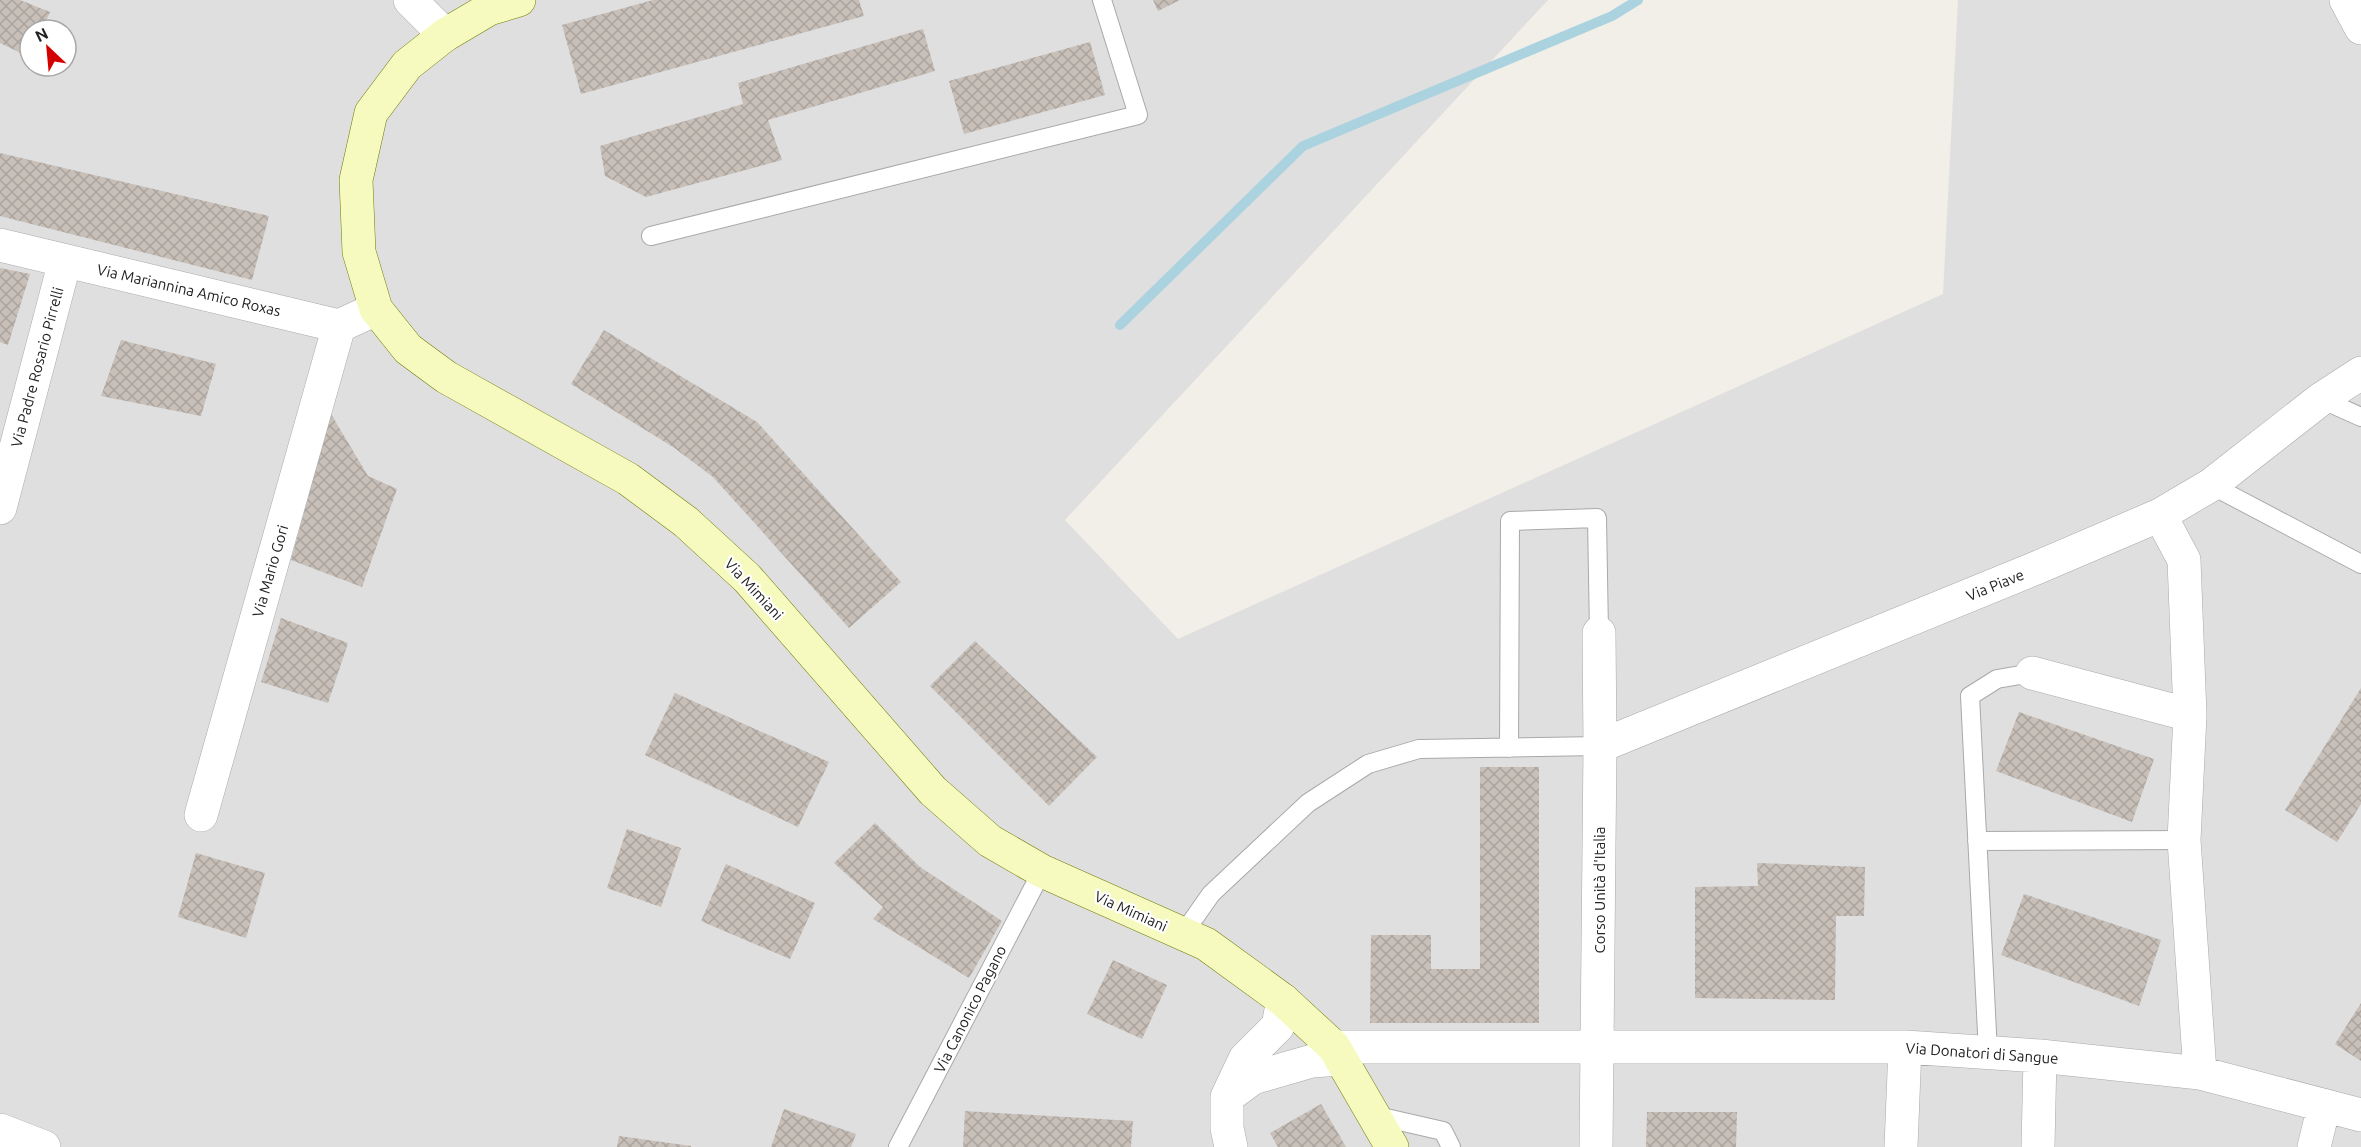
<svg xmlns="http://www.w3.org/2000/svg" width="2361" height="1147" viewBox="0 0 2361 1147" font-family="Ubuntu,sans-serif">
  <defs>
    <pattern id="building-cross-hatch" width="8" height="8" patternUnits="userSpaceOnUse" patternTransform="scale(1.5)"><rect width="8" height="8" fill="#c7bfb8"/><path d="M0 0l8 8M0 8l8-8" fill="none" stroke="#aba49e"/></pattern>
  </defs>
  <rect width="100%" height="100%" fill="#f2efe9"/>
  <path fill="#e0dfdf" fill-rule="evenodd" d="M0 0H1548L1065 520 1178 639 1943 294 1958 0H2361V1147H0ZM30 30H66V66H30Z"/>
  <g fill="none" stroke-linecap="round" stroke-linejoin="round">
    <path stroke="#aad3df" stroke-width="10" d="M1120 325 1303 146 1612 16 1638 0"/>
  </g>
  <path fill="url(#building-cross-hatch)" d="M0 0H20L50 12 42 30H30L29 57 0 43Z
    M653 0H859L864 16 581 94 562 25Z
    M1153 0H1180L1158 11Z
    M923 29 935 71 768 120 782 160 646 197 605 176 600 146 743 104 738 83Z
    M1090 42 1105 95 964 134 949 81Z
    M0 153 269 216 252 280 0 216Z
    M0 268 30 274 8 345 0 342Z
    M604 330 757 422 901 582 849 628 713 477 673 447 571 384Z
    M121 340 216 364 201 416 101 396Z
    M331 414 368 476 397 489 362 587 291 560Z
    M281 618 348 643 328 703 261 682Z
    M975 641 1097 757 1049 806 930 686Z
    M2361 688V804L2337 842 2285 810Z
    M675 693 829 762 798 827 645 755Z
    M2019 712 2154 759 2132 822 1996 771Z
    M1480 767H1539V1023H1370L1371 935H1431V969H1480Z
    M875 823 920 867 1002 921 969 978 873 919 883 907 834 863Z
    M627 829 681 848 661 907 607 888Z
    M196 853 265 873 246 938 178 917Z
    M1757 863 1865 867 1864 916H1836L1835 1000 1695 998V887L1758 886Z
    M726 864 815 903 790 959 701 921Z
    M2024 894 2161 940 2139 1006 2001 955Z
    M1113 960 1167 985 1142 1039 1087 1014Z
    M2361 1003V1061L2335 1044Z
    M1321 1104 1346 1147H1278L1270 1133Z
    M784 1109 856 1134 851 1147H771Z
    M965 1111 1133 1121 1131 1147H963Z
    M1647 1112H1737L1736 1147H1646Z
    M619 1136 691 1146V1147H617Z"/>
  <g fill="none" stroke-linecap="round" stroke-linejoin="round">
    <g stroke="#a9a9a9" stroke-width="20">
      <path id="lane" d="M651 236 1138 115 1102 0
        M2321 399 2361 417
        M2211 485 2361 564
        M1509 748 1510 521 1597 518 1599 633
        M1977 841 2184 840
        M1183 934 1211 894 1308 803 1368 764 1419 749 1600 746
        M1988 1052 1970 696 1997 679 2032 673
        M1373 1115 1443 1131 1451 1147
        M898 1147 1042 871"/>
    </g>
    <g stroke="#a9a9a9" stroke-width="34">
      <path id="street" d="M410 0 445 35
        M2346 0 2361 28
        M0 245 339 326 376 309
        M0 508 65 261
        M2160 515 2184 560 2190 715 2184 840 2200 1073
        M2032 673 2190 715
        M1600 746 2036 568 2160 515 2211 485 2321 399 2361 373
        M201 815 339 326
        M1334 1047H1905L2040 1056 2200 1073 2361 1115
        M1227 1097 1253 1078 1312 1061 1341 1059
        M0 1130 44 1147
        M1231 1147 1227 1128V1097L1245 1059 1278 1026 1283 1000
        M1596 1147 1600 746 1599 633
        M1901 1147 1905 1047
        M2038 1147 2040 1056
        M2314 1147 2324 1106"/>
    </g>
    <g stroke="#707d05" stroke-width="34">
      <path id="secondary" d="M519 0 489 9 445 35 407 65 371 113 356 180 359 252 376 309 408 349 446 377 628 479 686 522 747 578 933 791 990 841 1042 871 1206 944 1283 1000 1334 1047 1392 1147"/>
    </g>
    <use href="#lane" stroke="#fff" stroke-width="18"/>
    <use href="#street" stroke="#fff" stroke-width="33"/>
    <use href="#secondary" stroke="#f7fabf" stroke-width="33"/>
  </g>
  <g text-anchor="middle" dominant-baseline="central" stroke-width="4.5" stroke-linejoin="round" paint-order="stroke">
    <g font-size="15" fill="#222" stroke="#fff">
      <text transform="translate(189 290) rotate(13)">Via Mariannina Amico Roxas</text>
      <text transform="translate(37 367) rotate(-75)">Via Padre Rosario Pirrelli</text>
      <text transform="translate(270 571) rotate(-74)">Via Mario Gori</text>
      <text transform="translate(1995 585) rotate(-22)">Via Piave</text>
      <text transform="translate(754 589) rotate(47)">Via Mimiani</text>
      <text transform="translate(1599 890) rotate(-90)">Corso Unità d'Italia</text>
      <text transform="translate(1131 911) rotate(24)">Via Mimiani</text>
      <text transform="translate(970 1009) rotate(-63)">Via Canonico Pagano</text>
      <text transform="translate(1982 1053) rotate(4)">Via Donatori di Sangue</text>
    </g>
  </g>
  <g transform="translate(48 48) rotate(334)"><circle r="28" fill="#ffffff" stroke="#a7a7a7" stroke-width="1.5"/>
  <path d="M0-4.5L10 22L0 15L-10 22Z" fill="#d40000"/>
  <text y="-9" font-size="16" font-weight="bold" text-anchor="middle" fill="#222222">N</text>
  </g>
</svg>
